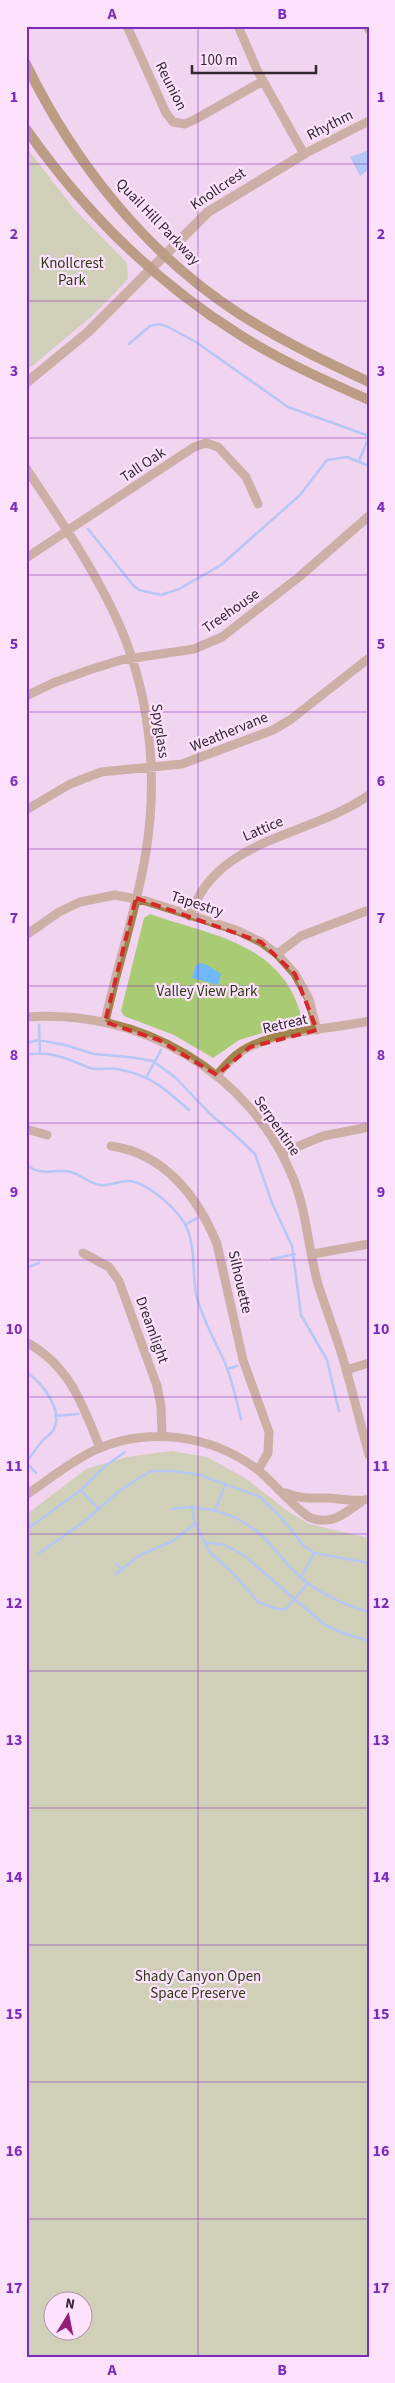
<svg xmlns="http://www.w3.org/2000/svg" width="395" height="2383" viewBox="0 0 395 2383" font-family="'Source Sans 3',sans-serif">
  <rect width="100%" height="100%" fill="#f1d4f0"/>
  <path fill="#a9cb73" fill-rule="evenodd" d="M26 147 74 209 127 263 128 279 92 316 26 371Z
    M150 914C203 933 267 940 294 996 297 1003 301 1013 302 1021L239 1040 213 1058 174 1035 124 1016 121 1011 144 918Z
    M172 1451 207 1457 245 1478 289 1512 309 1524 369 1538V2357H26V1515L86 1469 127 1457ZM52 2300H82V2330H52Z"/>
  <path fill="#6fb8fb" d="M369 150V169L360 176 350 157Z
    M200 963 207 965 221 974 218 985 192 978 196 965Z"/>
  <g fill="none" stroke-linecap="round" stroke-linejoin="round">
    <path stroke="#6fb8fb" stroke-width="2.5" d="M129 344 150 326 160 324 168 327 196 342 288 407 369 436
      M359 461 369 437
      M88 529 133 585 139 590 161 595 179 589 221 565 300 495 327 460 347 457 369 466
      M39 1025 40 1053
      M26 1043 39 1040 65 1045 94 1054 129 1057 153 1061 176 1078 210 1114 234 1134 255 1154 272 1203 292 1246 301 1315 327 1360 339 1411
      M26 1055C50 1050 68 1059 90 1068 98 1071 108 1067 117 1069 151 1075 164 1088 189 1110
      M147 1076 161 1050
      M26 1165C47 1179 58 1166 74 1173 84 1177 90 1184 101 1185 113 1186 123 1178 135 1182 153 1188 177 1209 186 1226 196 1248 192 1272 196 1294 202 1320 217 1343 227 1368 233 1384 237 1402 241 1419
      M185 1225 197 1218
      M272 1259 295 1254
      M26 1268 39 1263
      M227 1369 237 1366
      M26 1372C42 1382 63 1409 54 1429 52 1434 47 1436 43 1440 37 1447 32 1455 26 1462
      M55 1416 78 1414
      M26 1462 36 1473
      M81 1490 99 1510
      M192 1506 194 1521 210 1553 230 1570 258 1602 277 1609H286L308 1583
      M172 1509C202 1504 235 1513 259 1533 274 1546 285 1564 301 1578 321 1594 344 1605 369 1612
      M215 1511 225 1485
      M26 1530 81 1490 104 1467 125 1452
      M204 1542 224 1545 242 1554 325 1625 343 1633 369 1641
      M38 1554 85 1521 118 1492 136 1480 151 1471H173L200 1475 260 1497 279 1515 303 1545 314 1553 369 1563
      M117 1564 122 1570
      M116 1574 140 1555 173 1541 196 1523
      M301 1578 314 1553"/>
    <path stroke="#a0864d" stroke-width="9" d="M127 26 166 113 173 122 185 124 194 120 263 81
      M238 26 258 72 304 154 369 121
      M367 26 369 30
      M26 468C57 515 89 561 113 611 149 685 159 771 146 852 137 909 117 965 105 1022
      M26 558 194 447 206 443 218 447 246 477 258 504
      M26 696 53 683 89 670 121 660 194 649 222 637 299 577 369 516
      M26 810 70 784 101 772 182 764 273 730 290 720 369 658
      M190 916C216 837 310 837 369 795
      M26 935 59 912 80 902 115 895 146 901 236 930 261 942 277 954 295 974 309 999 317 1030
      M277 954 301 936 369 910
      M26 1017C139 1008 250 1072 293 1178 307 1212 308 1249 318 1284 325 1306 333 1327 340 1349 351 1384 359 1419 369 1455
      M217 1075C225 1066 232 1057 242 1051 279 1029 328 1030 369 1021
      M26 1129 47 1135
      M111 1146C164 1153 198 1197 217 1244L243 1360 269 1432 268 1453 258 1470
      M282 1153 323 1136 369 1127
      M83 1253 109 1267 119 1281 157 1386 161 1406 162 1437
      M313 1254 369 1244
      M26 1342C70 1366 83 1405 100 1448
      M346 1370 369 1363
      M286 1493C300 1499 310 1498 325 1498 340 1498 354 1503 369 1499
      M26 1495C48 1480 69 1463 93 1451 146 1426 211 1434 258 1470 272 1481 298 1512 311 1518 332 1526 347 1512 362 1501"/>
    <path stroke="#a0864d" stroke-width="10" d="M26 383 88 332 208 212 304 154"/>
    <path stroke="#7a5c05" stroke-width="10" d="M26 64C74 163 146 253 238 313 280 340 324 361 369 382
      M26 129C83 210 153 280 237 333 279 360 324 380 369 400"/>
  </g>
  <path d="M0 0H395V2383H0ZM136 898 261 942 295 974 317 1030 250 1047 217 1075 159 1040 105 1022Z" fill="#f1d4f0" fill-opacity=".55" fill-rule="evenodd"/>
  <path fill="none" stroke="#d62828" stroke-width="4" stroke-dasharray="10 6" stroke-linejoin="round" d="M136 898 261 942 295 974 317 1030 250 1047 217 1075 159 1040 105 1022Z"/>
  <path fill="none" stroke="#7b2cbf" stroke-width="1" stroke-opacity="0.55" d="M198 26V2357M26 164H369M26 301H369M26 438H369M26 575H369M26 712H369M26 849H369M26 986H369M26 1123H369M26 1260H369M26 1397H369M26 1534H369M26 1671H369M26 1808H369M26 1945H369M26 2082H369M26 2219H369"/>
  <g text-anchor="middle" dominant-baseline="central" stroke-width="4.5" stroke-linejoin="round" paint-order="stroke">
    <g font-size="15" fill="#322832" stroke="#fee1fd">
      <text transform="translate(171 86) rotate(63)">Reunion</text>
      <text transform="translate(330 125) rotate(-27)">Rhythm</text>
      <text transform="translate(218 189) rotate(-34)">Knollcrest</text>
      <text transform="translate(158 222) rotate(46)">Quail Hill Parkway</text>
      <text transform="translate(143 465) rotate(-34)">Tall Oak</text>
      <text transform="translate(231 611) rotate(-35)">Treehouse</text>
      <text transform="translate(160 731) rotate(82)">Spyglass</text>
      <text transform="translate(229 732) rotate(-22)">Weathervane</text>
      <text transform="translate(263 829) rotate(-23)">Lattice</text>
      <text transform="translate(197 904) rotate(18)">Tapestry</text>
      <text transform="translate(285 1024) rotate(-13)">Retreat</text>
      <text transform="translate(277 1126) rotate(55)">Serpentine</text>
      <text transform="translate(240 1282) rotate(77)">Silhouette</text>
      <text transform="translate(152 1330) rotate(70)">Dreamlight</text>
    </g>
    <g font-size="15" fill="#2e3c17" stroke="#fee1fd">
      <text x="72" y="263">Knollcrest<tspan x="72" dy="17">Park</tspan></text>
      <text x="207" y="991">Valley View Park</text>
      <text x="198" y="1976">Shady Canyon Open<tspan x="198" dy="17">Space Preserve</tspan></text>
    </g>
  </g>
  <rect width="395" height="2383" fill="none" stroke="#fee1fd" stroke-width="55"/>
  <g transform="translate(68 2316) rotate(10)"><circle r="24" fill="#fee1fd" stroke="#ac97ac"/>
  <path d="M0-4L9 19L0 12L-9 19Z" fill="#961e7a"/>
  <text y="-8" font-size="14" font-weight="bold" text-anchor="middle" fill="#322832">N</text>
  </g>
  <path d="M192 65v8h124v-8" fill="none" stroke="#322832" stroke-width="2.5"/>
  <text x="200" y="65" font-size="15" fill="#322832" stroke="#fee1fd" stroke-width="4" paint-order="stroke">100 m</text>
  <rect x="28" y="28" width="340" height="2328" fill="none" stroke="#7b2cbf" stroke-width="2"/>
  <g font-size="16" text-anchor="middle" font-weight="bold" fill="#7b2cbf">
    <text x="112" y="19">A</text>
    <text x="282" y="19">B</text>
    <text x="14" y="102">1</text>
    <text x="381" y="102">1</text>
    <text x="14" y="239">2</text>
    <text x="381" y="239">2</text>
    <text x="14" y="376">3</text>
    <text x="381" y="376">3</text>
    <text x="14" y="512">4</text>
    <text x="381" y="512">4</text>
    <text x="14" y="649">5</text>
    <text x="381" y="649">5</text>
    <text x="14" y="786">6</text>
    <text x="381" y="786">6</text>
    <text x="14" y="923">7</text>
    <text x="381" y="923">7</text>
    <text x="14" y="1060">8</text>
    <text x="381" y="1060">8</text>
    <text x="14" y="1197">9</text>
    <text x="381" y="1197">9</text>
    <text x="14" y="1334">10</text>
    <text x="381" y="1334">10</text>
    <text x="14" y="1471">11</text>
    <text x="381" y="1471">11</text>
    <text x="14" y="1608">12</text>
    <text x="381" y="1608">12</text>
    <text x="14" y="1745">13</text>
    <text x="381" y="1745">13</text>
    <text x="14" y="1882">14</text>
    <text x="381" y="1882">14</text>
    <text x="14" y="2019">15</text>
    <text x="381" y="2019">15</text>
    <text x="14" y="2156">16</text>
    <text x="381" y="2156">16</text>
    <text x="14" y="2293">17</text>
    <text x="381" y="2293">17</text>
    <text x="112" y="2375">A</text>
    <text x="282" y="2375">B</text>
  </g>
</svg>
